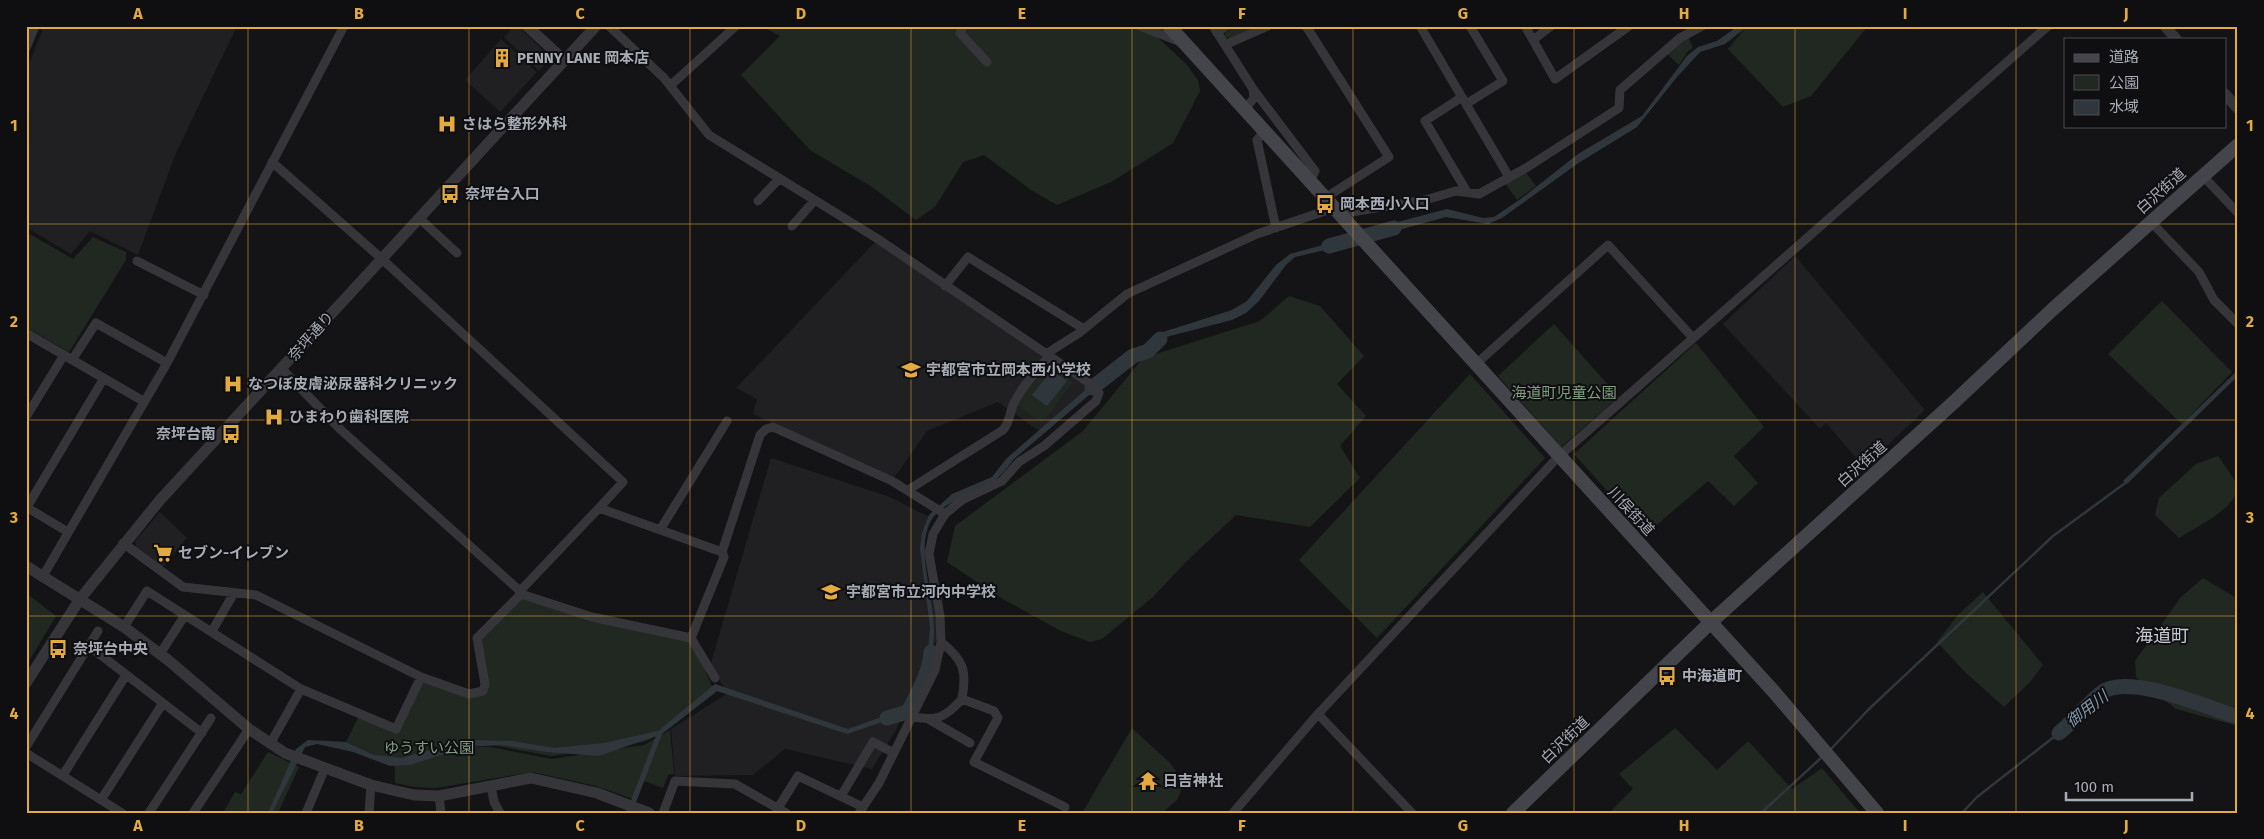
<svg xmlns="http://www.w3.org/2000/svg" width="2264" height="839" viewBox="0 0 2264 839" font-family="'Fira Sans','Noto Sans JP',sans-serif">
  <rect width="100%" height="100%" fill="#141416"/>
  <path fill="#202023" d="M44 26H237L176 153 138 255 90 231 71 254 26 227V72Z
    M514 26H518L551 58 539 71 504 37Z
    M501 39 537 72 500 112 465 80Z
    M878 239 1092 385 1039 431 998 402 927 431 894 478 753 414 757 399 736 388Z
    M1795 256 1925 410 1864 467 1826 423 1820 429 1723 324Z
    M771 458 890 497 931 518 922 549 939 635 895 732 872 769 785 749 753 775 675 776 671 729 728 693 710 666Z
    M160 512 187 538 161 569 136 548 135 541Z"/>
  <path fill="#212822" d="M762 26H1134L1154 34 1186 64 1198 80 1200 91 1173 143 1113 181 1057 205 1031 190 984 155 963 162 935 207 916 220 872 187 810 150 741 75 780 36Z
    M1232 26H1256L1232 39 1226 38 1224 35Z
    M1747 26H1868L1811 96 1783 107 1728 49Z
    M1688 36 1693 48 1688 51 1679 65 1667 54Z
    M1525 171 1536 186 1517 200 1505 183Z
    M26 232 73 259 93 237 126 252V260L69 352 26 327Z
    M1289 296 1320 306 1364 356 1337 384 1366 416 1340 446 1360 478 1310 527 1236 515 1187 561 1153 597 1102 639 1090 642 1061 631 1003 599 947 562 955 526 1083 431 1143 358 1260 321Z
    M2162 301 2232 372 2182 424 2108 354Z
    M1554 324 1619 397 1561 447 1498 376Z
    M1696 343 1764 427 1734 456 1758 483 1734 506 1708 481 1646 534 1574 454Z
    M1049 363 1073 382 1042 423 1017 405Z
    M1470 374 1545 458 1377 638 1299 560Z
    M2218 456 2238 485C2238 508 2196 527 2179 538L2155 515 2159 498 2196 464Z
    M2203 578 2238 599V726L2176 709 2136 677 2135 661 2181 597Z
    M1983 592 2043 665 2030 682 2004 707 1965 672 1937 642 1958 615Z
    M26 593 56 616 26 666Z
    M519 596 592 617 691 638 715 693 659 735 644 742 551 756 465 740 466 747H490L552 759 644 745 670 730 674 774 668 775 663 788 644 781 636 800 596 786 533 772 436 788 415 787 395 783V765L346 742 360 714 396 728 421 677 463 691H483L477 638Z
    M1132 728 1170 763 1184 783 1177 800 1162 813H1082Z
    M1675 728 1717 770 1748 741 1792 789 1822 768 1860 813H1609L1633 789 1619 774Z
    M268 752 299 767 278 813H223L235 792 241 794Z"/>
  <path fill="#2f373d" d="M1738 26H1748L1725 44 1700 52 1677 77 1637 127 1577 164 1502 218 1488 224 1446 217 1377 236 1371 229 1447 209 1483 218 1494 217 1522 198 1578 154 1642 116 1687 56 1698 47 1717 41Z
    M1348 238 1351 244 1295 257 1286 265 1259 301 1246 313 1232 320 1166 337 1148 353 1143 348 1163 332 1232 310 1247 301 1276 265 1290 254Z
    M1052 370 1067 381 1047 406 1032 395Z
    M2238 370V376L2127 484 2123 481Z
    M1106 372 1109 378 1014 459C1007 468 1000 477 990 484 973 495 944 501 932 519 914 546 935 602 934 632 934 662 918 687 906 714L847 734 717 691 662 734 632 813H626L656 736 599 756 547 752 502 745 466 747 410 765 390 766 353 752 317 744 305 747 272 813H268L296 749 308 740 346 742 374 755 402 758 465 740 512 741 554 748 604 743 658 731 715 684 848 729 904 709 927 664 930 627 920 548 922 533 929 515 952 494 992 477 1006 459Z"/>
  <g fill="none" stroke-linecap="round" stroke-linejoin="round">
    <path stroke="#2f373d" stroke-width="2.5" d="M1830 750 1868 710 2053 536 2128 481
      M1761 813 1822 757
      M1962 813 1977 797 2059 733"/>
    <path stroke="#2f373d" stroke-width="15" d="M1329 246 1394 228
      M1092 388 1133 356 1148 351 1160 339
      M887 718 908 712C917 694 930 673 931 652
      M2059 733C2074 721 2086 705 2101 693 2128 672 2208 708 2238 717"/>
    <path stroke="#36363a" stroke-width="9" d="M609 26 664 78 709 135 878 239 1092 385 1099 393 1096 401 1044 446 1019 462 1002 481 962 500 945 514 933 534 929 554 940 616 941 642 935 670 879 783 859 813
      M963 26 960 33 987 62
      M1140 26 1181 42
      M1213 26 1253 89 1254 98 1245 109
      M1306 26 1389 157 1325 198
      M1420 26 1509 177
      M1525 26 1555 79 1629 26
      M1217 33 1226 26
      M1533 40 1551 26
      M1225 45 1268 26
      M26 48 35 26
      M671 85 736 26
      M1253 89 1315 171 1310 182
      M1462 97 1425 121 1467 192
      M1466 104 1503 81 1470 26
      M1265 131 1257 140 1276 228
      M272 162 382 259 623 482 599 508 722 552
      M2203 176 2238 213
      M758 201 779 179
      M1339 214 1425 200 1456 191 1479 194 1526 168 1619 108 1620 90 1680 38 1702 26
      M419 218 457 253
      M2151 222 2199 272 2214 300 2238 324
      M792 226 814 201
      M137 261 204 295
      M945 286 968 257 1084 329
      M26 333 143 401
      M1046 354 1079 333 1127 294 1257 234 1334 208
      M167 363 344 26
      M1475 365 1608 245 1693 338
      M281 368 341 430 520 591 599 508
      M26 417 64 355
      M908 490 1003 430C1011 421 1009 411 1015 401 1023 385 1038 370 1049 356
      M26 507 68 532
      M27 507 104 378
      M660 530 727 421
      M123 543 183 587 256 595 421 677 469 694 483 691 485 684 477 638 519 596 520 591 524 595 592 617 691 638 715 678
      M43 576 167 363 96 323 72 360
      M124 627 147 591 301 689 396 729 421 677
      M212 631 234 593
      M691 638 724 557 722 552 760 435 766 429 773 427 892 481 945 514
      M941 642C964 660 967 671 962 699L994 711 998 718 974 762 1065 807
      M89 646 202 733
      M160 654 185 615
      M913 717C937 721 945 718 962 699
      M930 720 970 743
      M270 744 301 689
      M26 747 98 631
      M26 753 122 813
      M63 775 126 675
      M491 786 494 802 500 813
      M439 796 441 813
      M841 796 873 742 894 753
      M101 800 163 703
      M778 808 798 776 863 807
      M149 813 211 718
      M193 813 249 729
      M306 813 325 768
      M369 813 371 785
      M663 813 675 781 735 784 786 813
      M1233 813 1318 714
      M1412 813 1318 714 1558 457 2048 26"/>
    <path stroke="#36363a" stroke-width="11" d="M527 26 564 60
      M2165 26 2176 39
      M2225 94 2238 109
      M26 566 124 627 168 660 249 729 285 753 371 785 414 795 439 796 531 778 597 793 649 813
      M26 683 80 599 160 500 596 26"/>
    <path stroke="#44454a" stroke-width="14" d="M1169 26 1775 693 1877 813
      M1513 813 1711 622 1953 403 2053 309 2238 145"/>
  </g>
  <path fill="none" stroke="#e2aa40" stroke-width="1" stroke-opacity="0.55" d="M248 26V813M469 26V813M690 26V813M911 26V813M1132 26V813M1353 26V813M1574 26V813M1795 26V813M2016 26V813M26 224H2238M26 420H2238M26 616H2238"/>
  <defs>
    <g id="building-bare" transform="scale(1.5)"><path d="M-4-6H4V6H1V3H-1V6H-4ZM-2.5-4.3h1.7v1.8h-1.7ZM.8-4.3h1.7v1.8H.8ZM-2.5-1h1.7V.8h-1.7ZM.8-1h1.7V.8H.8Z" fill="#e2aa40" stroke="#0f0f11" stroke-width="2.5" paint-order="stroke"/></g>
    <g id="hospital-bare" transform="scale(1.5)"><path d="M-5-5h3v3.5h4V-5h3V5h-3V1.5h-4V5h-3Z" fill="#e2aa40" stroke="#0f0f11" stroke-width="2.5" paint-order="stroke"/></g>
    <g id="bus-bare" transform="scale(1.5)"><path d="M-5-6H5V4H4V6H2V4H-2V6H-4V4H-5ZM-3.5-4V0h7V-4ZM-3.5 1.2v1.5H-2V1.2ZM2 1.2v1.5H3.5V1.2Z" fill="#e2aa40" stroke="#0f0f11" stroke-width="2.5" paint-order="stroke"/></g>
    <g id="school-bare" transform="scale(1.5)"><path d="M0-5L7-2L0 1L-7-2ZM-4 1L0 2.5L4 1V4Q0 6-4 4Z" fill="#e2aa40" stroke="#0f0f11" stroke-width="2.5" paint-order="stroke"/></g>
    <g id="supermarket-bare" transform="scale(1.5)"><path d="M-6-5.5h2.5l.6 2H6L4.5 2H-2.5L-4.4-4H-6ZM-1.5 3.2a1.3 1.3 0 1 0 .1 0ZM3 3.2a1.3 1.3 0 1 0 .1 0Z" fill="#e2aa40" stroke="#0f0f11" stroke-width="2.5" paint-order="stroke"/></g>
    <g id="temple-bare" transform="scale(1.5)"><path d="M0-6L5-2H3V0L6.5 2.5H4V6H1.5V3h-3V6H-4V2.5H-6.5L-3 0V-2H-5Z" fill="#e2aa40" stroke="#0f0f11" stroke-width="2.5" paint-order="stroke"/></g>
  </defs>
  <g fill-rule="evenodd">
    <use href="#building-bare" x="502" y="58"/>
    <use href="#hospital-bare" x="447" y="124"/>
    <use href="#bus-bare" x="450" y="194"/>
    <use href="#bus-bare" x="1325" y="204"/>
    <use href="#school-bare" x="911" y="370"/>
    <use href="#hospital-bare" x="233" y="384"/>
    <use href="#hospital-bare" x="274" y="417"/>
    <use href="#bus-bare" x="231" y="434"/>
    <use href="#supermarket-bare" x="163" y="553"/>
    <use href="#school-bare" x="831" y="592"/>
    <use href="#bus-bare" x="58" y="649"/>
    <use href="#bus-bare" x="1667" y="676"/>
    <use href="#temple-bare" x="1148" y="781"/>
  </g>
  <g text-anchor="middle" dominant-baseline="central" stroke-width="4" stroke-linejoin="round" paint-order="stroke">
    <g font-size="15" font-weight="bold" fill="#a7abb5" stroke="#0f0f11" text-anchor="start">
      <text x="517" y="58">PENNY LANE 岡本店</text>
      <text x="462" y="124">さはら整形外科</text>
      <text x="465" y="194">奈坪台入口</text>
      <text x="1340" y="204">岡本西小入口</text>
      <text x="926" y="370">宇都宮市立岡本西小学校</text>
      <text x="248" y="384">なつぼ皮膚泌尿器科クリニック</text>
      <text x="289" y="417">ひまわり歯科医院</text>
      <text x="216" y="434" text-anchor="end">奈坪台南</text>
      <text x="178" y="553">セブン-イレブン</text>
      <text x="846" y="592">宇都宮市立河内中学校</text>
      <text x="73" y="649">奈坪台中央</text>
      <text x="1682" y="676">中海道町</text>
      <text x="1163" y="781">日吉神社</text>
    </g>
    <g font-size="15" fill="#a7abb5" stroke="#0f0f11">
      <text transform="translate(2161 191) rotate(-42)">白沢街道</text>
      <text transform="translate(311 336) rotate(-48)">奈坪通り</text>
      <text transform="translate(1862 464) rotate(-42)">白沢街道</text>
      <text transform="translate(1631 511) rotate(47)">川俣街道</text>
      <text transform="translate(1565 740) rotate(-44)">白沢街道</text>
    </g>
    <g font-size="15" fill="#809e81" stroke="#0f0f11">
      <text x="1564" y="393">海道町児童公園</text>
      <text x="429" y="748">ゆうすい公園</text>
    </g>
    <g font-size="16" font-style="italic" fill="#8199ad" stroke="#0f0f11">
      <text transform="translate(2087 709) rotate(-38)">御用川</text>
    </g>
    <g font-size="18" fill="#c8cad1" stroke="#0f0f11">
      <text x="2162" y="636">海道町</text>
    </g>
  </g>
  <rect width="2264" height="839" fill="none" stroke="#0f0f11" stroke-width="55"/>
  <rect x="2064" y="38" width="162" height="90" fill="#0f0f11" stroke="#4c4d53"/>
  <rect x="2074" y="54" width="25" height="8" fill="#44454a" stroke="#4c4d53"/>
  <text x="2109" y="62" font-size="15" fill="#a7abb5">道路</text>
  <rect x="2074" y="75" width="25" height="15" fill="#212822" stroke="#4c4d53"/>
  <text x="2109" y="88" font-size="15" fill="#a7abb5">公園</text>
  <rect x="2074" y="100" width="25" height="15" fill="#2f373d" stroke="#4c4d53"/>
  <text x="2109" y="112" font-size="15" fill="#a7abb5">水域</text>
  <path d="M2066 792v8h126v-8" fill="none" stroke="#a7abb5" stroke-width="2.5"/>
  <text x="2074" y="792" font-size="15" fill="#a7abb5" stroke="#0f0f11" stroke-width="4" paint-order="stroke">100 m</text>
  <rect x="28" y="28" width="2208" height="784" fill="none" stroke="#e2aa40" stroke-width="2"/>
  <g font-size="16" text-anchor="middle" font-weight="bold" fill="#e2aa40">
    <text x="138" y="19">A</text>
    <text x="359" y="19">B</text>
    <text x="580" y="19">C</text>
    <text x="801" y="19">D</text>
    <text x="1022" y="19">E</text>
    <text x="1242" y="19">F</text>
    <text x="1463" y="19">G</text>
    <text x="1684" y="19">H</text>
    <text x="1905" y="19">I</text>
    <text x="2126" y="19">J</text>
    <text x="14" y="131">1</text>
    <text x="2250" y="131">1</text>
    <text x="14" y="327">2</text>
    <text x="2250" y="327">2</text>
    <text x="14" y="523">3</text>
    <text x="2250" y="523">3</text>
    <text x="14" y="719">4</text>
    <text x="2250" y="719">4</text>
    <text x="138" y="831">A</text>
    <text x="359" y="831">B</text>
    <text x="580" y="831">C</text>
    <text x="801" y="831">D</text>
    <text x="1022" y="831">E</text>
    <text x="1242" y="831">F</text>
    <text x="1463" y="831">G</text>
    <text x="1684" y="831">H</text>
    <text x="1905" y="831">I</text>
    <text x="2126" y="831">J</text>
  </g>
</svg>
